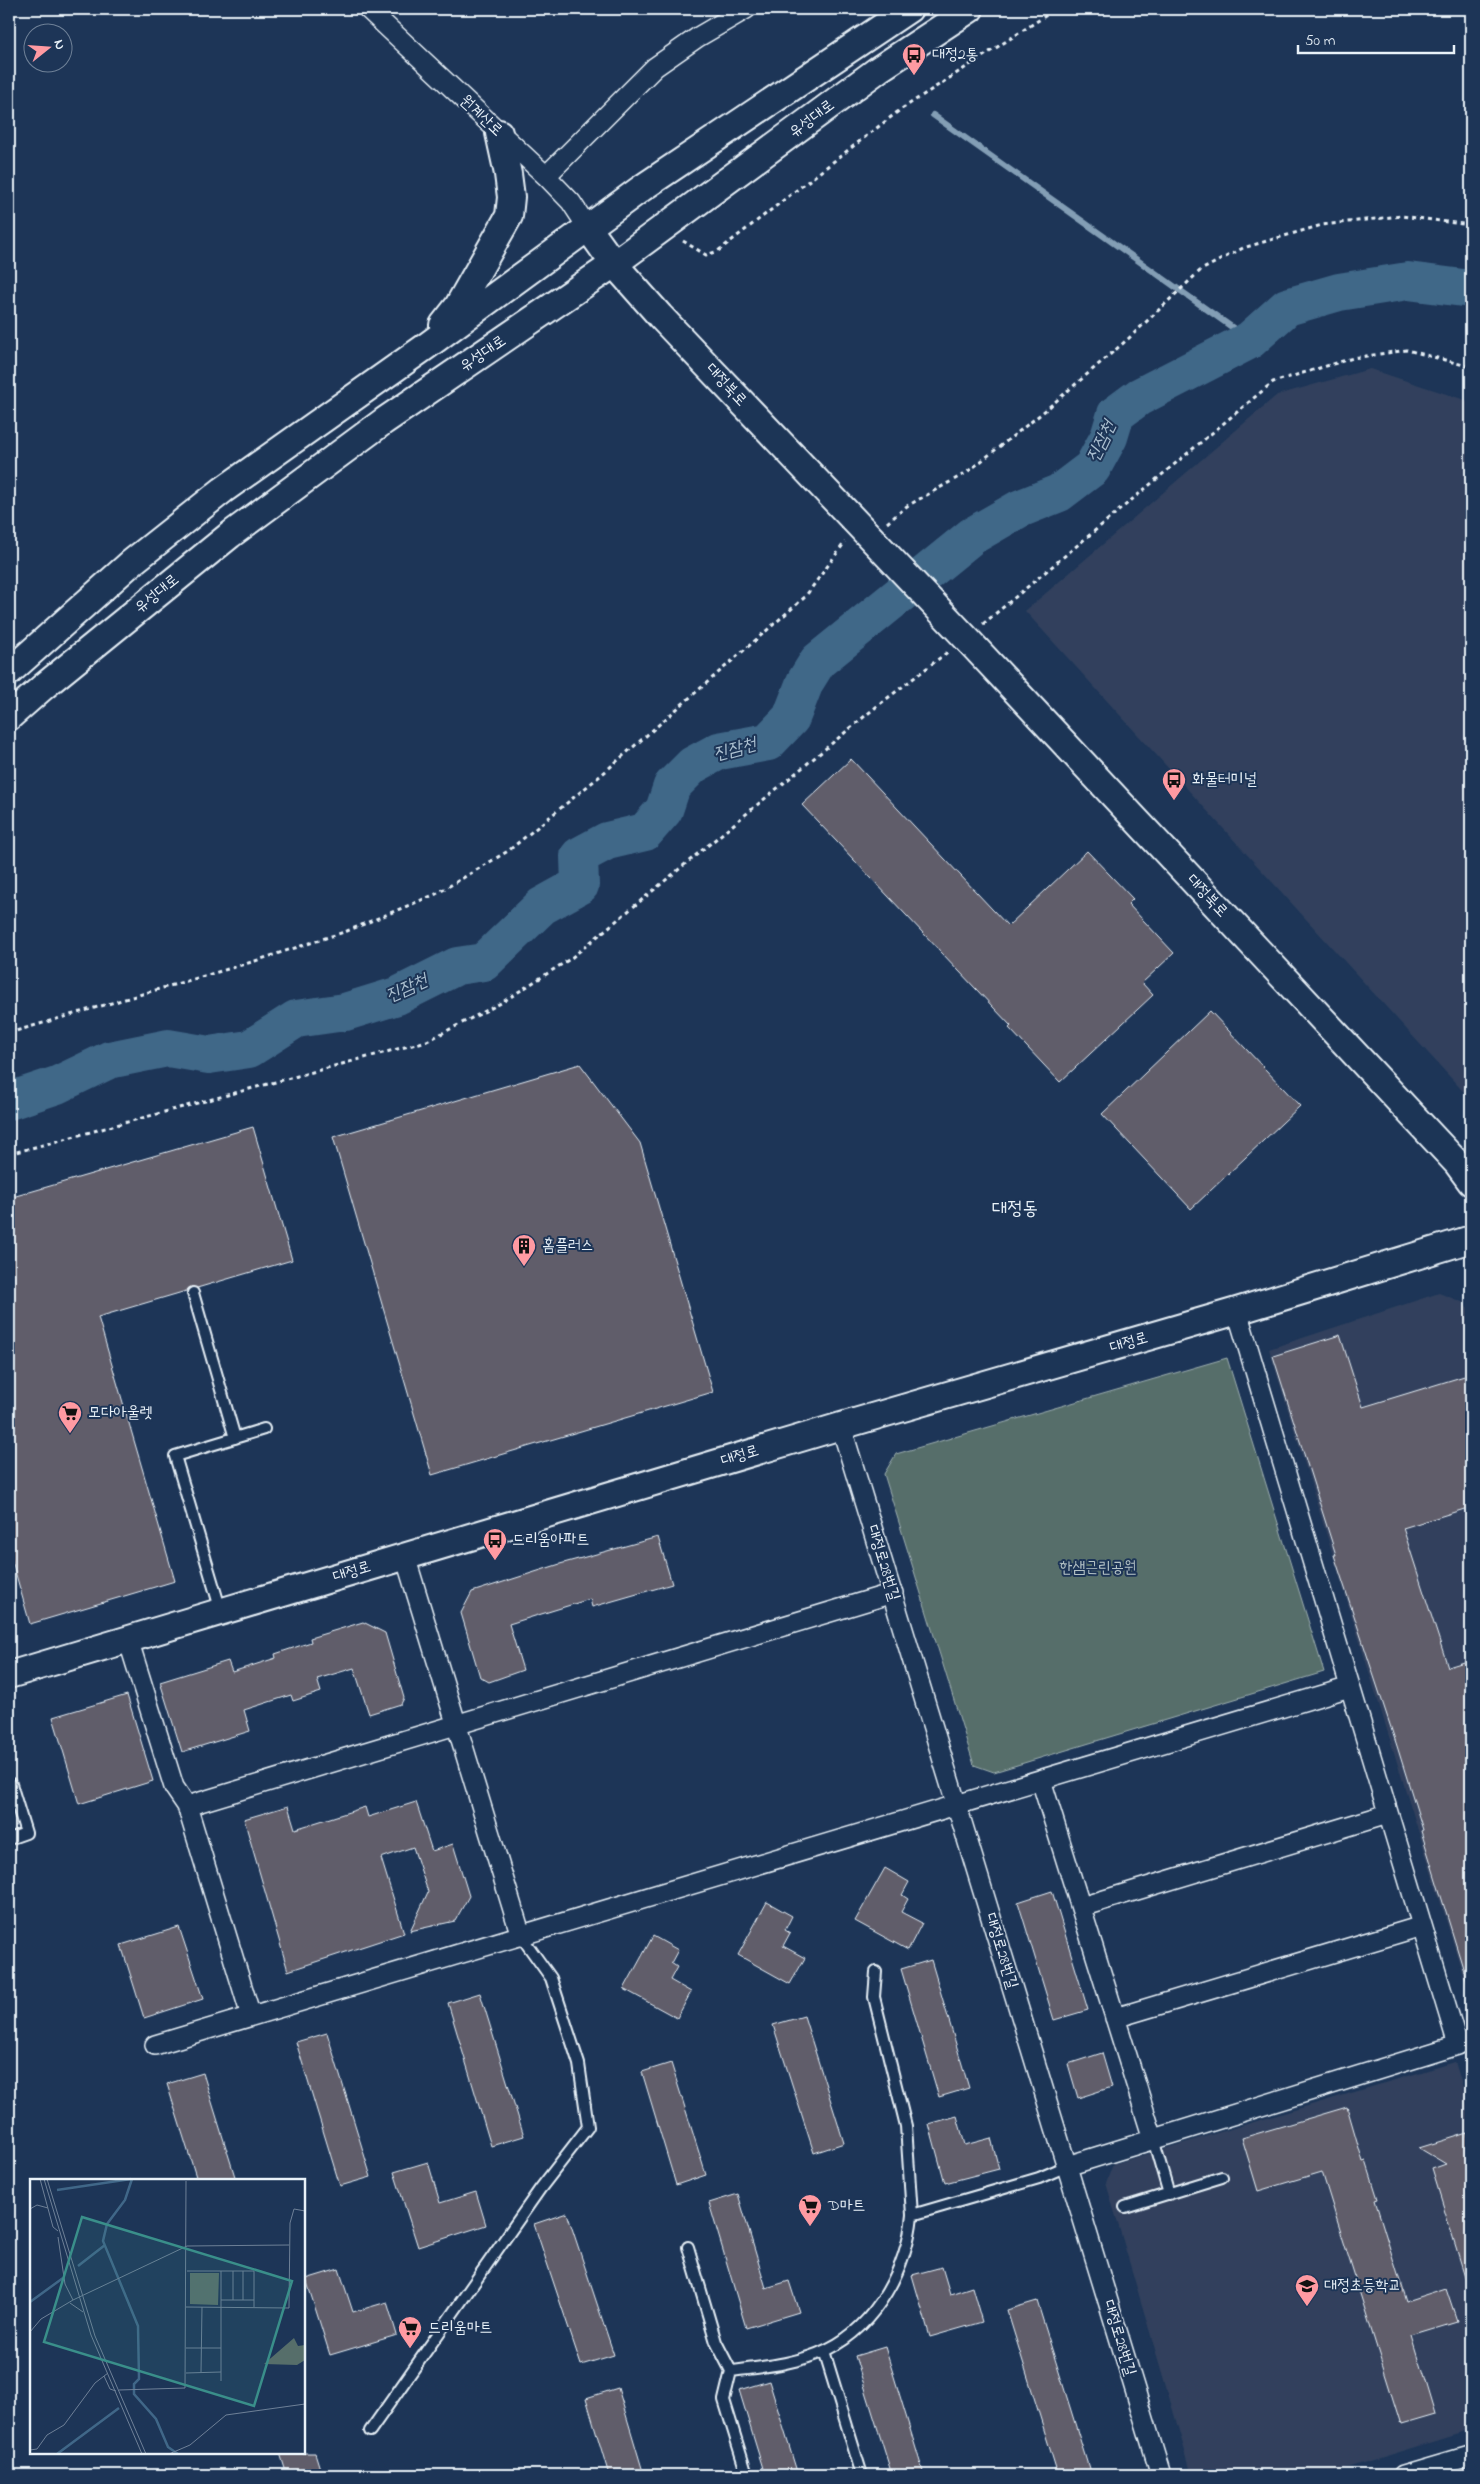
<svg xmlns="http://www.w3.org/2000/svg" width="1480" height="2484" viewBox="0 0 1480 2484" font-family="'Indie Flower','Poor Story',sans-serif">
  <rect width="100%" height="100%" fill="#1d3557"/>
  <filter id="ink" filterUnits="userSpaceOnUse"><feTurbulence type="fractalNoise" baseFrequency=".02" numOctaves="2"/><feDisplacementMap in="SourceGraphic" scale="10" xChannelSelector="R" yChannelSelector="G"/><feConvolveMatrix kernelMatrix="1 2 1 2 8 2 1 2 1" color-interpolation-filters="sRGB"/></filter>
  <g filter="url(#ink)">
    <path fill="#31415d" d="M1370 369 1471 402V1100L1025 611 1277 395Z
      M1439 1293 1462 1302 1471 1312V2001L1269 1349Z
      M1455 2062 1471 2112V2430L1325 2475H1192L1106 2183 1113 2164Z"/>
    <path fill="#566e6a" stroke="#9fb0b1" d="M1227 1358 1324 1672 994 1772 974 1765 884 1474 896 1454Z"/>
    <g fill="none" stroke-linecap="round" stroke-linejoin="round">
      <path stroke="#839eb5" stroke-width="6" d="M933 115 1250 340"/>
      <path stroke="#406788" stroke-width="38" d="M9 1101 57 1085 109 1060 168 1048 209 1055 249 1049 296 1019 345 1012 397 996 457 966 484 962 542 906 580 885 579 856 607 841 645 832 664 810 672 786 693 765 719 751 768 742 791 718 805 682 818 661 972 536 1019 509 1059 493 1092 468 1109 437 1116 414 1139 397 1250 340 1287 307 1339 292 1408 281 1471 289"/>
    </g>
    <path fill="#605d6b" stroke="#e8f1f8" d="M851 759 1008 926 1087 851 1133 899 1128 904 1174 953 1142 983 1153 995 1060 1082 1009 1028 1011 1026 802 805Z
      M1210 1011 1300 1106 1191 1209 1102 1114Z
      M580 1064 640 1143 713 1392 432 1475 333 1137Z
      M253 1127 292 1260 197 1288 191 1287 186 1291 98 1317 175 1581 30 1624 9 1550V1198Z
      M1340 1335 1363 1407 1471 1374V1507L1403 1528 1448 1667 1471 1660V1980L1467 1981 1421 1831 1423 1830 1397 1746 1334 1555H1336L1273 1356Z
      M658 1537 672 1584 592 1607 590 1599 509 1624 523 1670 489 1682 480 1677 461 1613 472 1592 560 1564Z
      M363 1622 385 1633 404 1698 401 1704 369 1714 354 1668 317 1679 321 1692 293 1701 291 1695 244 1710 250 1731 182 1752 160 1682 228 1661 232 1672 276 1658 275 1654 311 1642 310 1638Z
      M127 1695 153 1781 79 1804 53 1717Z
      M416 1802 432 1851 453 1844 469 1896 455 1921 410 1931 428 1892 413 1847 381 1858 404 1933 288 1971 244 1819 288 1806 295 1829 365 1807 368 1817Z
      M885 1868 909 1882 902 1895 908 1899 901 1912 922 1923 908 1950 855 1921Z
      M1052 1891 1088 2010 1054 2020 1018 1902Z
      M767 1902 792 1916 785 1930 790 1933 783 1946 805 1958 790 1984 738 1955Z
      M179 1927 203 1999 144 2018 121 1945Z
      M653 1936 678 1950 671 1963 677 1967 670 1980 691 1992 677 2018 624 1989Z
      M931 1960 969 2088 939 2097 901 1969Z
      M480 1993 524 2136 491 2146 448 2003Z
      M804 2016 844 2143 814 2153 773 2025Z
      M327 2033 371 2177 340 2186 296 2042Z
      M1102 2053 1112 2087 1078 2098 1068 2064Z
      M671 2063 706 2175 676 2185 642 2072Z
      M203 2073 236 2180H197L167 2084Z
      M1347 2107 1363 2162 1366 2161 1378 2199 1375 2200 1406 2301 1446 2288 1457 2321 1411 2335 1435 2415 1401 2425 1322 2172 1258 2191 1242 2138Z
      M957 2116 965 2145 991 2138 999 2169 945 2183 929 2124Z
      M1467 2133 1471 2145V2283H1467L1432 2169 1446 2164 1419 2148Z
      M428 2162 440 2203 476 2192 486 2225 418 2247 394 2172Z
      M738 2194 766 2288 789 2281 799 2312 746 2328 709 2203Z
      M567 2213 614 2355 581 2365 534 2224Z
      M942 2267 950 2294 972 2287 982 2322 930 2337 912 2275Z
      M339 2269 353 2312 387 2302 397 2335 330 2355 306 2279Z
      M1037 2301 1091 2475H1058L1007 2310Z
      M885 2347 924 2475H892L855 2356Z
      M769 2381 798 2475H765L739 2390Z
      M618 2388 644 2475H609L586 2398Z
      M280 2453H315L322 2475H287Z"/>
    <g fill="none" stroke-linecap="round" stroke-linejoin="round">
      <g stroke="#e8f1f8" stroke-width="14">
        <path id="lane" d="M193 1293 235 1438
          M221 1611 175 1456 264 1429
          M9 1785 11 1784 26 1833 9 1839
          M876 1972 874 1997 906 2126 912 2215
          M1153 2139 1169 2194
          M1125 2207 1222 2177
          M688 2247 716 2342 731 2371 724 2400 747 2475
          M824 2351 862 2475
          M731 2371C763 2367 798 2364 828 2349 877 2325 907 2267 912 2215L1039 2178 1067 2166
          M370 2431 540 2189 588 2127 579 2064 551 1978 521 1936"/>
      </g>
      <g stroke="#e8f1f8" stroke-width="22">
        <path id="street" d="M368 9 546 176 571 202 588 228
          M546 176 655 67 698 37 746 9
          M841 1426 1161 2475
          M405 1556 521 1936
          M128 1639 174 1787 187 1806 251 2016
          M1041 1780 1153 2139
          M187 1806 893 1593
          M1081 1907 1388 1814
          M1115 2018 1422 1926
          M155 2045 1350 1687
          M1067 2166 1458 2045 1237 1311
          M1403 2475 1471 2455"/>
      </g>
      <g stroke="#e8f1f8" stroke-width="30">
        <path id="secondary" d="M588 228 614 264 660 316 966 638 1457 1163 1471 1182
          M443 325 458 306 509 216 511 197 508 174 499 133
          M9 672 131 563 223 490 428 345 642 188 909 9
          M9 717 43 687 230 535 384 421 614 264 879 69 970 9
          M9 1675 841 1426 1237 1311 1471 1239"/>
      </g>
      <path stroke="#e8f1f8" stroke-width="3" stroke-dasharray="4 4" stroke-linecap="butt" d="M683 241 706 255 718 251 900 110 1056 9
        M887 523 907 506 966 473 1041 414 1128 339 1201 270 1243 248 1322 225 1401 216 1471 225
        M983 624 1273 382 1353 358 1407 350 1471 367
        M9 1033 255 961 347 931 436 894 508 851 600 776 805 597 845 542
        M9 1154 427 1041 501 1003 570 959 876 707 949 651"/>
      <use href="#lane" stroke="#1d3557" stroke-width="10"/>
      <use href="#street" stroke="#1d3557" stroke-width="19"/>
      <use href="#secondary" stroke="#1d3557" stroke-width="26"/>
    </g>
  </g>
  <defs>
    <g id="bus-pin" transform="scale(1.25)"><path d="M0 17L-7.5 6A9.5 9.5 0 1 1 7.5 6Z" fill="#ff9aa2" stroke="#1d3557"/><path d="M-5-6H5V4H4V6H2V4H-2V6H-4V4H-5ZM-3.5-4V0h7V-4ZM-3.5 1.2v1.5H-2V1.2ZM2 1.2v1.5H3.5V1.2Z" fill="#111"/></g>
    <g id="building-pin" transform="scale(1.25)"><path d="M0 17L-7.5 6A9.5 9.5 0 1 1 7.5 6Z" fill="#ff9aa2" stroke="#1d3557"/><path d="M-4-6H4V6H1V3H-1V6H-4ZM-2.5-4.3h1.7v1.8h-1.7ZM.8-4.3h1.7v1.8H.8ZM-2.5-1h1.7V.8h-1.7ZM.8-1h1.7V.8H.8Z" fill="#111"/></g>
    <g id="supermarket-pin" transform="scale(1.25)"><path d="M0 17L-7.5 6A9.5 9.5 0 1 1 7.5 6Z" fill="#ff9aa2" stroke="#1d3557"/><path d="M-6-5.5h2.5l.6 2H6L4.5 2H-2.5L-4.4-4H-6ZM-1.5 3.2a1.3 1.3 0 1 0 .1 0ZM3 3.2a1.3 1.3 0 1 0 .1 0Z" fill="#111"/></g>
    <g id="school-pin" transform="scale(1.25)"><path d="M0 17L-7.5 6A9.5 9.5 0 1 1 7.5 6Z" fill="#ff9aa2" stroke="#1d3557"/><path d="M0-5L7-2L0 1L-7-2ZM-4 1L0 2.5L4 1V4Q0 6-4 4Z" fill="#111"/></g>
  </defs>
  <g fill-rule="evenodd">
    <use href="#bus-pin" x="914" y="55"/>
    <use href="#bus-pin" x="1174" y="780"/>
    <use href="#building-pin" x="524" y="1246"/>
    <use href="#supermarket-pin" x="70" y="1413"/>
    <use href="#bus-pin" x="495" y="1540"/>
    <use href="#supermarket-pin" x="810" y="2206"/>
    <use href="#school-pin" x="1307" y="2286"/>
    <use href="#supermarket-pin" x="410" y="2328"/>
  </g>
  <g text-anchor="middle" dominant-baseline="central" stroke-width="4" stroke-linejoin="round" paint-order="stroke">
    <g font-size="16" fill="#e8f1f8" stroke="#1d3557" text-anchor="start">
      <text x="932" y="55">대정2통</text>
      <text x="1192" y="780">화물터미널</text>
      <text x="542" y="1246">홈플러스</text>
      <text x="88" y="1413">모다아울렛</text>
      <text x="512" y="1540">드리움아파트</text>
      <text x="828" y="2206">D마트</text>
      <text x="1324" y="2286">대정초등학교</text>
      <text x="428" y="2328">드리움마트</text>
    </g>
    <g font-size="16" fill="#e8f1f8" stroke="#1d3557">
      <text transform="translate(481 116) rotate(43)">원계산로</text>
      <text transform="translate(812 119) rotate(-37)">유성대로</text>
      <text transform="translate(483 354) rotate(-34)">유성대로</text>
      <text transform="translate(726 385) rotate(47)">대정북로</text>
      <text transform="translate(157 594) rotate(-39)">유성대로</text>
      <text transform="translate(1207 896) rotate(47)">대정북로</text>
      <text transform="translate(1129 1343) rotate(-16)">대정로</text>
      <text transform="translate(740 1456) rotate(-17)">대정로</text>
      <text transform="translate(883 1563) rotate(73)">대정로28번길</text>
      <text transform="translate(352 1572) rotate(-17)">대정로</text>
      <text transform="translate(1001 1951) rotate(73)">대정로28번길</text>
      <text transform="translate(1119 2338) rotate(73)">대정로28번길</text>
    </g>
    <g font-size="16" fill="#b5c3c6" stroke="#1d3557">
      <text x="1098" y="1568">한샘근린공원</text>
    </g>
    <g font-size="18" font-style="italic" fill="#adc1d1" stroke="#1d3557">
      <text transform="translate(1102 442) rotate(-64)">진잠천</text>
      <text transform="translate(735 750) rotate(-15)">진잠천</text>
      <text transform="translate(407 989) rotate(-24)">진잠천</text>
    </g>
    <g font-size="19" fill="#e8f1f8" stroke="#1d3557">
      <text x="1015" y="1209">대정동</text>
    </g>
  </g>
  <g transform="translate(30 2179)">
    <rect width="275" height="275" fill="#1d3557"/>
    <path d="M160 94H189L188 126 160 125ZM264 159 268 167 275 166V181L267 186 234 185Z" fill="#566e6a"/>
    <path fill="none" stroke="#406788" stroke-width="2.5" d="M102 0 95 21 77 45 73 62 108 147 109 200 104 205V215L126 240 138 268 148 275M27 11 101 0M48 87 75 66M0 123 33 99M27 275 89 229"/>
    <path fill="none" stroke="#6e8097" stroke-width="1" d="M10 0 23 48 28 52M14 0 61 156 112 275M17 0 65 157 116 275M0 30 7 26 18 29M28 58 35 105 43 121M157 92H224V128M191 121H224M203 121V92M213 121V92M40 124 53 133M156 128 259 129 260 44 264 30 275 32M0 153 11 140 43 121 157 67 259 66M156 169H191M171 193 172 128M156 194 191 193M74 197 80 210 86 212M191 202V92M89 211 155 209 156 2M0 271 7 270 17 256 34 246 65 204 78 194M139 275 160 266 196 236 275 225"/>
    <path fill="#3a8f8a" fill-opacity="0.15" stroke="#3a8f8a" stroke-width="2.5" d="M52 38 262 102 224 227 14 163Z"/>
    <rect width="275" height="275" fill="none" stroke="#e8f1f8" stroke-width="2.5"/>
  </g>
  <rect width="1480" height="2484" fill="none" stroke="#1d3557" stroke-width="30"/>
  <rect x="15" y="15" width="1450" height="2454" fill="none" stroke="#e8f1f8" stroke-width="2" filter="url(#ink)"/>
  <g transform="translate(48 48) rotate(73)"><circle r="24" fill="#1d3557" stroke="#6e8097"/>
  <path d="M0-4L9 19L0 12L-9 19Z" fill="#ff9aa2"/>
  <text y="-8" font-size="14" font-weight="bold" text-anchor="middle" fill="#e8f1f8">N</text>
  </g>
  <path d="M1298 45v8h156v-8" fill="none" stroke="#e8f1f8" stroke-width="2.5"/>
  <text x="1305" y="45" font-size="15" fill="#e8f1f8" stroke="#1d3557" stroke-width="4" paint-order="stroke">50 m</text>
</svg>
